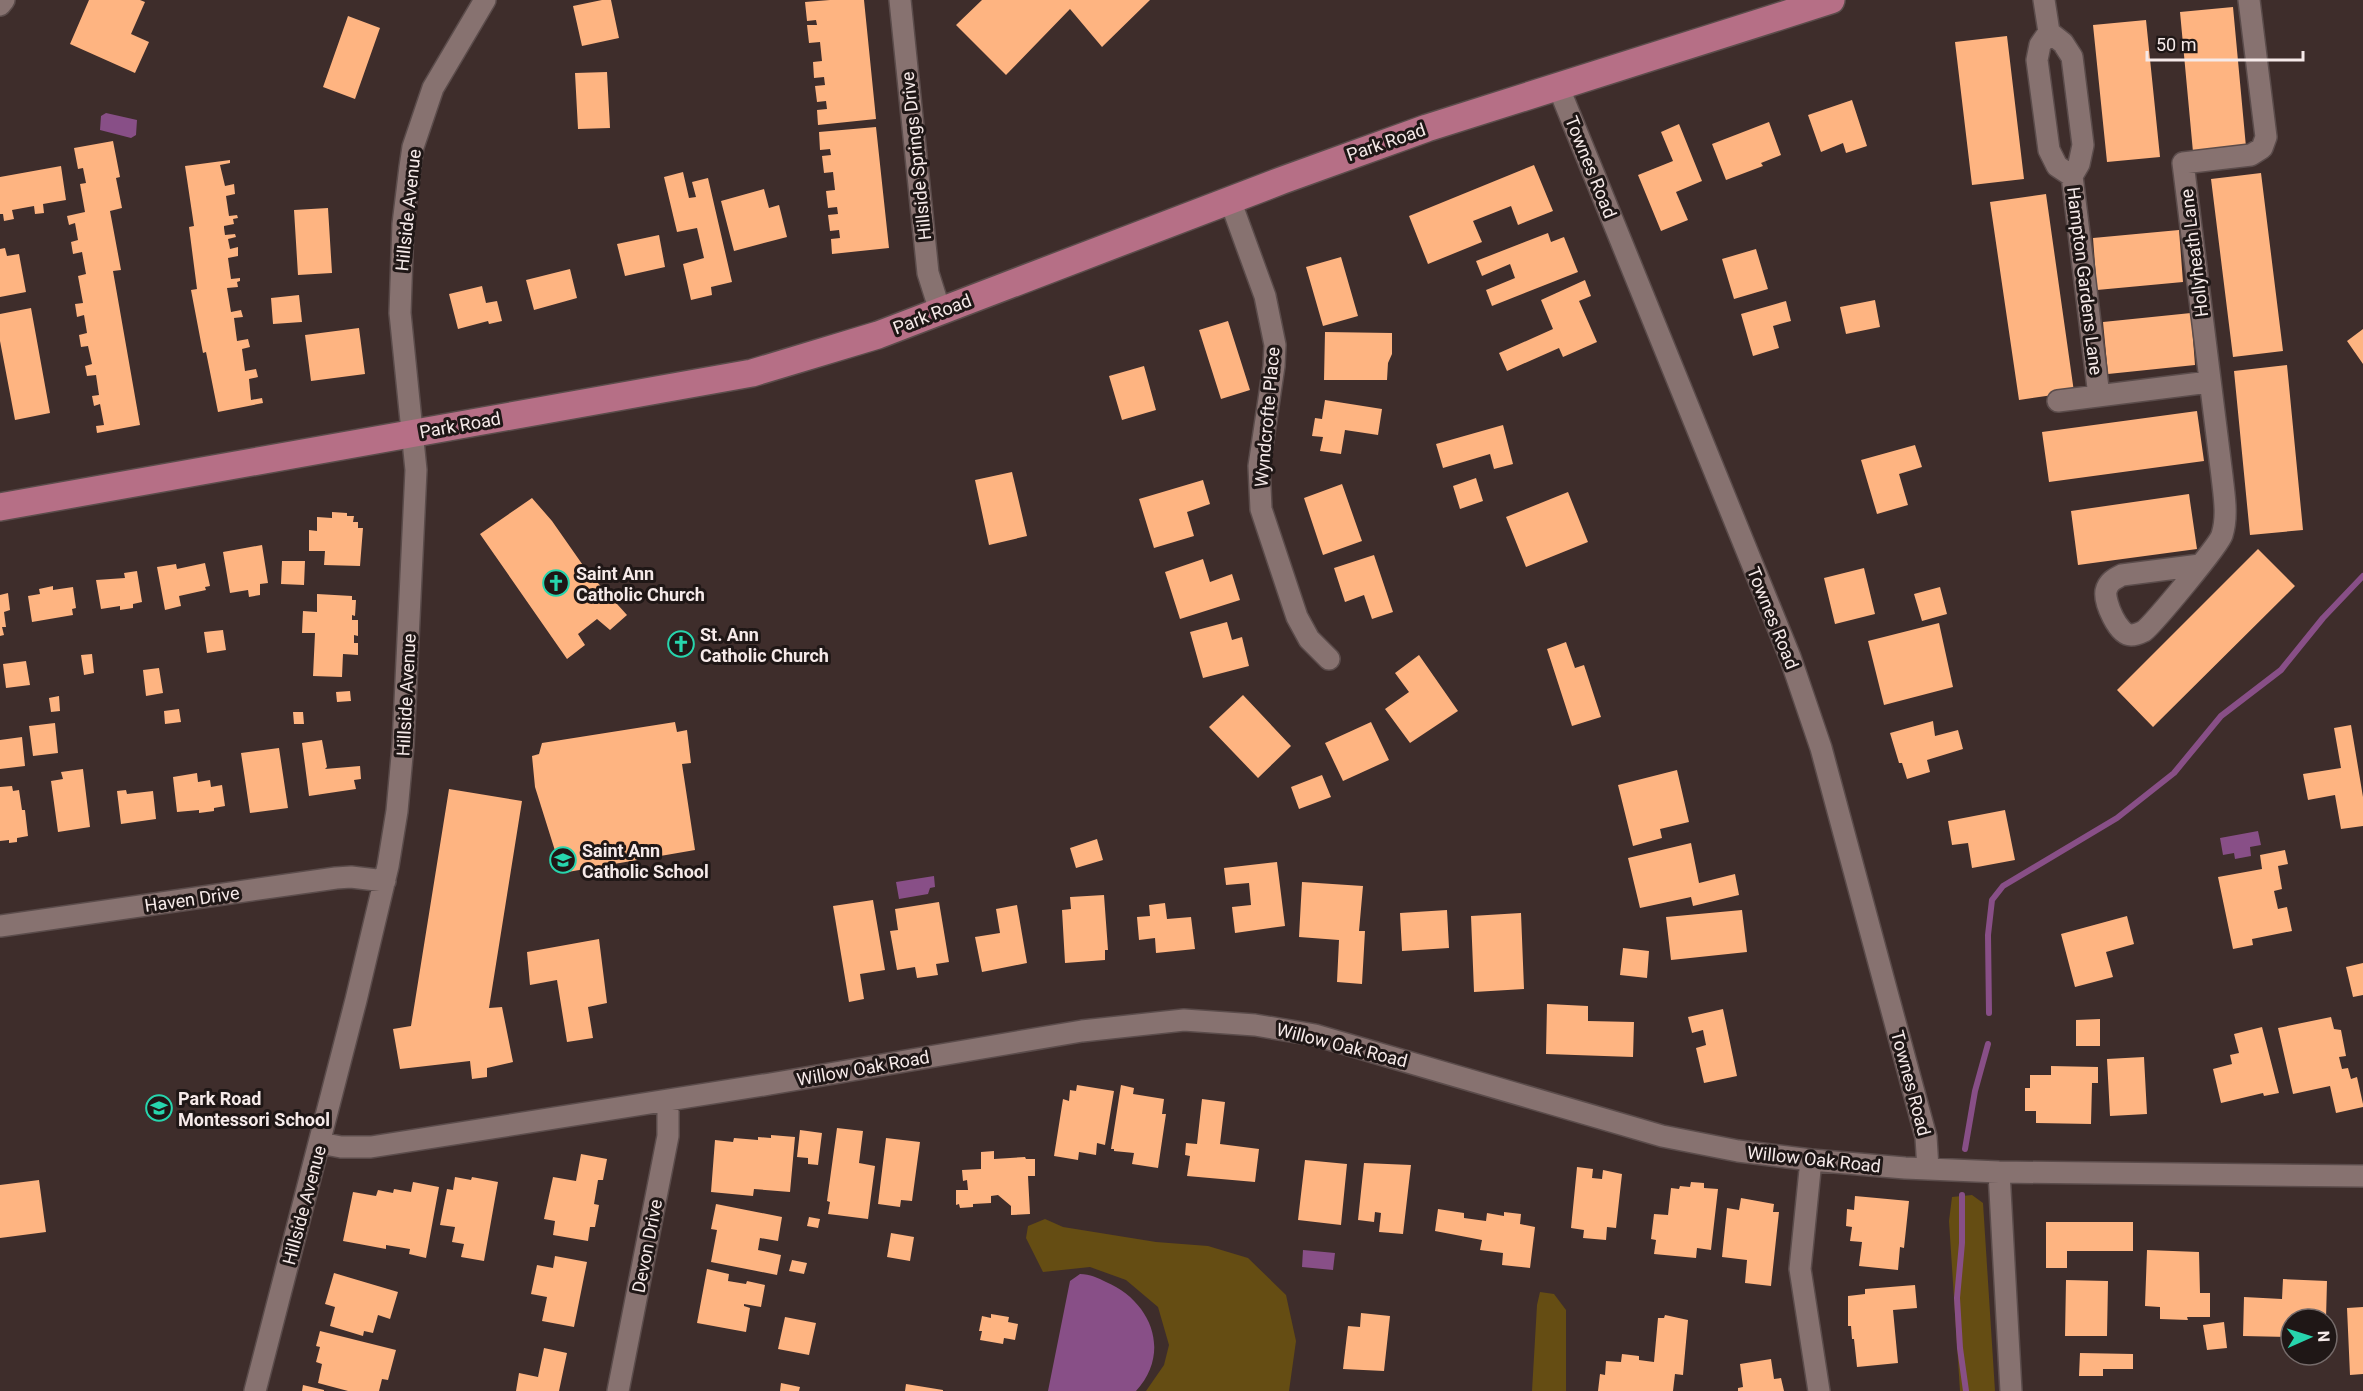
<svg xmlns="http://www.w3.org/2000/svg" width="2363" height="1391" viewBox="0 0 2363 1391" font-family="Roboto,sans-serif">
  <rect width="100%" height="100%" fill="#3e2d2b"/>
  <path fill="#654d13" d="M1972 1195 1983 1203 1995 1391H1960L1949 1221 1952 1197Z
    M1045 1219 1063 1227 1156 1242 1208 1246 1248 1258 1286 1295 1296 1341 1289 1391H1146L1164 1365 1169 1345 1158 1307 1126 1280 1090 1267 1043 1272 1026 1238 1028 1226Z
    M1540 1292 1554 1294 1566 1310V1391H1532L1537 1305Z"/>
  <path fill="#884f87" d="M106 113 137 120 136 135 131 138 100 130 101 116Z
    M2258 831 2261 845 2250 847 2251 856 2235 859 2234 853 2223 855 2220 838Z
    M934 876 935 887 930 888 928 894 899 899 896 882Z
    M1303 1250 1335 1253 1333 1270 1302 1267Z
    M1080 1274C1090 1274 1098 1278 1106 1282 1151 1301 1172 1352 1136 1391H1048L1070 1281Z"/>
  <g fill="none" stroke-linecap="round" stroke-linejoin="round">
    <path stroke="#884f87" stroke-width="6" d="M1989 1013 1988 935 1992 900 2003 886 2117 818 2174 773 2221 716 2281 670 2323 618 2363 576
      M1965 1149 1975 1091 1988 1044
      M1962 1195V1243L1957 1298 1960 1348 1966 1391"/>
  </g>
  <path fill="#feb481" d="M89 0H140L145 2 131 34 149 42 135 73 70 44Z
    M602 0H611L619 38 582 46 573 6Z
    M830 0H864L876 119 818 125 817 110 827 109 826 101 817 102 815 86 825 85 824 77 814 78 813 62 822 61 820 42 809 43 807 25H817L816 20 807 21 805 2Z
    M982 0H1150L1102 47 1070 9 1006 75 956 25Z
    M2233 7 2246 147 2193 152 2180 12Z
    M348 16 380 28 355 99 323 87Z
    M2146 20 2160 157 2107 162 2093 25Z
    M2007 36 2024 179 1972 185 1955 42Z
    M607 72 610 128 578 129 575 73Z
    M1852 100 1867 146 1846 153 1843 143 1821 152 1808 115Z
    M1769 122 1781 155 1761 163 1763 166 1726 180 1712 144Z
    M1679 124 1702 181 1676 192 1688 220 1661 231 1638 175 1673 161 1661 132Z
    M876 127 889 248 832 254 831 239 840 238 839 230 830 231 828 215 838 214 837 207 828 208 826 191 835 190 833 172 824 173 822 156 831 155 830 149 820 150 819 132Z
    M113 141 120 177 116 178 122 208 110 211 121 270 113 271 140 425 97 433 96 426 104 425 100 404 94 406 92 396 99 395 96 375 87 376 85 366 92 364 88 346 81 347 79 335 87 333 84 315 77 317 75 304 83 303 78 276 86 274 82 252 73 254 71 242 78 240 75 223 69 225 67 216 85 212 80 184 86 183 83 168 78 169 74 148Z
    M230 160V163L220 165 225 186 234 184 235 194 226 196 229 216 237 215 238 218 233 219 234 224 224 226V228L225 235 235 234 236 237 228 239 230 249 238 247V256L228 258 231 279 240 278V281L237 282 238 287 227 288 231 312 241 310 243 317 234 318 237 341 248 339 250 347 242 349 245 371 256 369 258 377 249 379 251 400 262 398 263 403 218 412 206 352 203 353 191 290 197 289 189 227 194 226 185 166Z
    M1534 165 1553 211 1518 225 1511 206 1473 221 1482 242 1428 264 1409 216Z
    M61 166 66 200 43 204 44 213 35 214 34 206 12 210 14 219 4 221 3 214H0V177Z
    M683 172 689 198 696 197 692 182 708 178 732 282 711 287 712 295 691 300 683 264 704 258 697 228 677 232 664 177Z
    M2261 173 2283 351 2233 357 2211 179Z
    M764 189 769 208 779 205 787 237 734 251 721 201Z
    M2046 194 2074 392 2019 400 1990 202Z
    M328 208 332 273 298 275 294 210Z
    M2179 230 2183 282 2097 290 2093 238Z
    M1548 233 1551 242 1564 237 1578 272 1492 306 1486 290 1515 278 1510 264 1482 276 1476 261Z
    M659 235 665 267 625 276 617 244Z
    M5 248 7 256 19 254 26 292 0 297V249Z
    M1756 249 1768 289 1734 299 1722 259Z
    M1341 257 1358 316 1323 326 1306 267Z
    M570 269 577 298 534 310 526 280Z
    M1585 280 1591 296 1579 301 1597 342 1563 357 1559 348 1507 371 1499 353 1553 329 1541 300Z
    M482 286 486 303 497 301 502 321 489 324 488 321 458 329 449 294Z
    M299 295 302 322 273 324 271 298Z
    M1875 300 1880 327 1846 334 1840 307Z
    M1786 301 1791 321 1773 326 1779 348 1753 356 1741 314Z
    M31 308 50 413 15 420 0 341V314Z
    M2191 313 2195 365 2108 374 2103 322Z
    M1228 321 1250 390 1221 399 1199 330Z
    M359 328 365 374 311 381 305 335Z
    M2363 329V364L2347 341Z
    M1325 332 1392 333V354L1388 363 1387 380H1324Z
    M2287 365 2303 530 2250 535 2234 371Z
    M1144 366 1156 410 1122 420 1109 376Z
    M1325 400 1382 409 1378 435 1345 430 1341 454 1320 451 1323 437 1312 436 1315 418 1322 419Z
    M2197 411 2204 461 2049 482 2042 432Z
    M1503 425 1513 464 1494 469 1490 454 1443 468 1436 444Z
    M1915 445 1922 467 1899 474 1908 505 1877 514 1861 460Z
    M1012 472 1027 536 989 545 975 480Z
    M1476 478 1483 501 1460 509 1453 486Z
    M1203 480 1210 504 1187 512 1194 536 1154 548 1139 499Z
    M1342 484 1362 541 1323 555 1304 498Z
    M1568 492 1588 542 1526 567 1506 517Z
    M2189 494 2197 549 2078 565 2071 511Z
    M532 498 552 521 587 571 627 615 610 630 597 619 578 634 585 645 567 659 480 534Z
    M332 512 347 513V516H354L353 522H358V528H363L360 566 324 565 325 551H309V530L317 531V517L332 518Z
    M262 545 268 583 260 584V595L249 597 248 590 230 593 223 552Z
    M2258 549 2295 586 2153 727 2117 690Z
    M1374 555 1393 612 1372 619 1364 595 1345 602 1334 568Z
    M1203 559 1210 582 1232 574 1240 600 1180 619 1165 572Z
    M282 561H305L304 585 281 584Z
    M205 563 210 586 205 587 206 590 179 596 181 606 165 610 157 567 176 564 177 569Z
    M1864 568 1875 614 1835 624 1824 578Z
    M137 571 142 602 133 604V608L120 610V606L101 609 96 580 125 578 124 573Z
    M53 586V590L73 587 76 608 72 609 73 615 32 622 28 596 40 594 39 589Z
    M1940 587 1947 614 1922 621 1914 594Z
    M8 593 10 610 4 612 6 627H2L4 635 0 636V595Z
    M317 594 352 596V600H356L355 616 352 615V620H358V636L354 635V643H358V655L343 654 342 677 313 676 315 633H302L303 611 317 612Z
    M1227 622 1232 640 1242 637 1249 666 1203 678 1190 632Z
    M1939 623 1953 687 1884 705 1868 641Z
    M223 630 226 650 207 653 204 632Z
    M1566 642 1575 668 1584 665 1601 717 1572 726 1547 649Z
    M92 654 94 673 84 675 81 655Z
    M1419 655 1458 711 1410 743 1385 709 1409 692 1395 673Z
    M26 661 30 685 6 688 3 664Z
    M159 668 163 693 146 696 143 670Z
    M350 691 351 701 337 702 336 692Z
    M1243 695 1291 746 1258 778 1209 727Z
    M59 696 60 711 51 712 49 698Z
    M179 709 181 722 165 724 164 711Z
    M293 712H303L304 724H294Z
    M1933 721 1935 736 1958 730 1963 749 1927 760 1930 772 1907 779 1902 763H1899L1890 733Z
    M675 722 677 732 687 730 691 763 682 764 695 850 562 873 535 787 532 756 539 754 542 743Z
    M1371 722 1389 760 1343 781 1325 743Z
    M55 723 58 753 33 756 29 726Z
    M2351 725 2363 797V826L2341 829 2335 795 2308 800 2303 774 2341 768 2334 728Z
    M22 737 25 766 0 769V740Z
    M322 740 327 767 325 769 360 766 361 779 354 780 356 789 309 796 302 743Z
    M279 748 288 808 250 813 241 753Z
    M83 769 90 827 58 832 51 781 63 779 61 772Z
    M1677 770 1689 822 1660 829 1662 838 1633 846 1618 785Z
    M197 773 198 782 210 780 211 787 222 785 225 806 214 808V811L199 813V810L177 812 173 777Z
    M1322 775 1331 797 1299 809 1291 787Z
    M12 786 13 791 19 790 22 810H25L28 836 17 838V842L9 843V840L0 841V787Z
    M449 789 522 801 489 1008 502 1007 513 1062 487 1068V1077L472 1079 470 1061 400 1069 393 1029 411 1026Z
    M126 790 127 794 153 791 156 819 121 824 117 791Z
    M2005 810 2015 860 1972 868 1968 843 1952 845 1948 821Z
    M1097 839 1103 860 1076 868 1070 848Z
    M1691 843 1699 883 1735 874 1739 895 1693 906 1691 897 1640 908 1628 858Z
    M2285 850 2288 864 2278 866 2282 889 2274 891 2278 909 2287 907 2292 931 2252 939 2253 945 2233 949 2218 877 2262 869 2260 855Z
    M1277 862 1285 926 1235 933 1232 907 1251 905 1249 883 1226 885 1224 868Z
    M1302 882 1363 886 1359 931H1365L1362 984 1337 982 1339 940 1299 937Z
    M1104 895 1108 950H1105V960L1065 963 1062 910 1071 909 1070 897Z
    M873 900 885 970 860 974 864 999 849 1002 833 906Z
    M939 902 949 962 936 964 938 975 917 978 915 967 897 970 890 931 898 930 895 909Z
    M1165 903 1167 919 1191 917 1195 949 1156 953 1155 938 1139 940 1137 917 1150 916 1149 905Z
    M1017 905 1027 963 982 972 975 937 1000 933 996 909Z
    M1447 910 1449 948 1402 951 1400 913Z
    M1742 910 1747 952 1671 960 1666 917Z
    M1521 913 1524 989 1474 992 1471 916Z
    M2127 916 2134 944 2106 952 2113 977 2075 987 2061 934Z
    M599 939 607 1003 588 1007 593 1038 567 1042 557 980 530 985 527 952Z
    M1623 948 1649 951 1647 978 1620 975Z
    M2363 963V995L2353 997 2346 967Z
    M1547 1004 1588 1006V1021L1634 1022 1633 1057 1546 1054Z
    M1723 1009 1737 1076 1704 1083 1696 1048 1706 1045 1703 1030 1692 1033 1688 1017Z
    M2331 1017 2334 1029 2341 1030 2346 1056 2339 1057 2342 1069 2348 1068 2351 1079 2357 1077 2363 1104V1107L2336 1113 2330 1086 2293 1094 2278 1028Z
    M2100 1019V1046H2076V1020Z
    M2262 1027 2279 1093 2264 1096 2263 1093 2221 1103 2213 1069 2232 1064 2230 1055 2239 1053 2234 1034Z
    M2144 1057 2147 1114 2110 1116 2107 1059Z
    M2051 1066 2098 1067V1083H2092L2091 1124 2036 1123V1111H2025V1088H2030V1075H2051Z
    M1077 1085 1114 1091 1105 1145 1097 1143 1096 1155 1079 1152 1078 1160 1054 1156 1063 1099 1069 1101 1070 1090 1076 1091Z
    M1121 1085 1134 1088 1133 1094 1164 1099 1162 1114H1166L1158 1168 1132 1164 1134 1153 1114 1151V1149H1111Z
    M1202 1099 1225 1102 1220 1144 1259 1149 1255 1182 1187 1176 1190 1156 1185 1155 1186 1143 1197 1144Z
    M837 1128 863 1131 859 1163 875 1166 868 1219 828 1214 830 1202 827 1201Z
    M800 1130 822 1133 818 1165 808 1164V1158L797 1157Z
    M771 1135 795 1137 790 1192 754 1189 753 1196 711 1192 715 1140 733 1142 734 1138 758 1140V1137L771 1138Z
    M886 1138 920 1142 912 1201 901 1200 900 1207 878 1204Z
    M994 1151V1159L1025 1157 1026 1159H1035V1176H1028L1030 1214 1011 1215V1206L998 1195 991 1196V1203L973 1204V1207L960 1208 959 1204 956 1205V1190H968L967 1180 963 1181 962 1170 981 1169V1152Z
    M581 1154 607 1159 603 1180H598L594 1204 599 1205 595 1227H590L588 1241 553 1235 555 1221 544 1219 553 1177 576 1181Z
    M1305 1160 1347 1164 1341 1225 1298 1220Z
    M1364 1163 1411 1165 1403 1234 1379 1232 1381 1213 1375 1212 1374 1222 1358 1220Z
    M1577 1167 1593 1169 1592 1178 1602 1179 1603 1170 1622 1174 1616 1228 1607 1227 1606 1240 1583 1238 1584 1230 1571 1228Z
    M455 1177 471 1180 472 1177 498 1182 484 1261 461 1257 464 1244 452 1242 455 1227 440 1225 447 1189 453 1190Z
    M39 1180 46 1232 0 1238V1185Z
    M413 1182 439 1187 426 1258 409 1254 410 1249 386 1245V1249L343 1241 353 1192 376 1196 378 1190 393 1193 394 1189 411 1192Z
    M1691 1182 1704 1183V1188L1718 1189 1711 1250 1697 1248 1696 1258 1654 1254 1656 1240 1651 1239 1654 1214 1668 1215 1671 1188 1679 1189 1680 1186 1690 1187Z
    M1855 1196 1909 1201 1904 1248 1900 1247 1898 1270 1859 1266 1862 1242 1850 1241 1852 1227 1846 1226 1847 1209 1854 1210Z
    M1741 1198 1774 1204 1773 1212H1779L1771 1286 1745 1283 1747 1260 1722 1257 1727 1208 1739 1210Z
    M716 1204 782 1217 778 1241 760 1238 758 1250 781 1255 777 1275 711 1262 717 1230 711 1229Z
    M1438 1209 1464 1213V1218L1486 1221 1487 1213 1504 1216V1212L1521 1214 1520 1224 1535 1227 1530 1268 1502 1265 1503 1253 1480 1250 1482 1240 1435 1231Z
    M809 1217 820 1219 818 1228 807 1226Z
    M2046 1222H2133V1251H2067V1268H2046Z
    M891 1233 914 1237 910 1261 887 1257Z
    M2147 1250 2199 1252 2200 1293H2210V1317H2187L2188 1320 2160 1319V1307L2145 1306Z
    M555 1256 587 1262 574 1327 542 1321 547 1297 531 1294 537 1265 553 1268Z
    M792 1260 807 1263 804 1274 789 1271Z
    M707 1269 729 1274 728 1281 746 1284 747 1281 765 1285 761 1307 744 1304V1306L750 1308 746 1332 697 1323Z
    M334 1273 398 1292 390 1319 378 1315 373 1333 364 1331 363 1336 330 1326 335 1307 325 1304Z
    M2283 1279 2327 1281 2326 1319H2291V1337L2243 1336 2244 1297 2282 1299Z
    M2066 1280 2108 1281 2107 1336H2065Z
    M1915 1285 1917 1308 1893 1310 1898 1363 1857 1367 1854 1339H1852L1851 1326H1848V1296L1865 1294V1289Z
    M2363 1307V1374L2350 1375 2347 1308Z
    M1361 1313 1390 1316 1384 1371 1343 1369 1348 1326 1360 1327Z
    M991 1314 1009 1317 1008 1322 1018 1324 1015 1340 1004 1338 1003 1344 980 1340 982 1331H979L982 1316 991 1318Z
    M1665 1315 1688 1320 1683 1375 1675 1374 1673 1391H1598L1600 1374 1605 1375 1606 1361 1621 1362 1622 1354 1639 1356V1360L1654 1362 1658 1318H1664Z
    M785 1317 816 1323 809 1355 778 1349Z
    M2224 1322 2227 1348 2207 1350 2203 1325Z
    M320 1331 396 1350 388 1380 382 1379 379 1391H348L318 1383 322 1364 316 1362 320 1347 316 1346Z
    M544 1348 567 1353 559 1391H516L519 1373 538 1377Z
    M2080 1353 2133 1354V1369H2103V1376H2079Z
    M1771 1359 1774 1379 1781 1378 1784 1391H1738V1388L1743 1387 1740 1364Z
    M781 1383 800 1387 799 1391H780Z
    M906 1384 943 1390V1391H905Z
    M303 1385 324 1390V1391H302Z"/>
  <g fill="none" stroke-linecap="round" stroke-linejoin="round">
    <g stroke="#5b4c4b" stroke-width="24">
      <path id="minor" d="M900 0 928 273 940 311
        M2044 0 2049 32 2040 45 2037 60 2049 150 2057 166 2072 176
        M0 5 4 0
        M2049 32 2063 43 2072 57 2083 145 2079 164 2072 176
        M1558 86 1790 657 1821 748 1926 1137 1928 1169
        M2072 176 2099 396
        M1230 200 1265 296 1275 345 1274 366 1259 466 1261 509 1297 617 1309 639 1329 659
        M2058 401 2209 382
        M2200 565 2122 575C2114 579 2108 582 2106 591 2104 602 2118 635 2131 635 2136 635 2140 633 2144 631 2154 623 2219 545 2222 535 2228 516 2224 495 2222 476L2183 163 2251 155 2262 148 2266 137 2249 0
        M0 926 336 878 351 877 385 881
        M320 1143 341 1147H371L770 1084 1082 1031 1184 1020 1255 1025 1315 1035 1662 1136 1738 1151 1811 1160 1905 1168 1999 1172 2363 1176
        M1811 1160 1800 1269 1819 1391
        M1999 1172 2011 1391
        M255 1391 356 1000 388 866 397 811 403 745 416 470 400 313 403 224 410 167 413 147 433 88 485 0
        M618 1391 668 1136V1100"/>
    </g>
    <g stroke="#5b4c4b" stroke-width="30">
      <path id="major" d="M0 507 752 373 878 335 1283 180 1427 128 1831 0"/>
    </g>
    <use href="#minor" stroke="#877270" stroke-width="21"/>
    <use href="#major" stroke="#b66f86" stroke-width="27"/>
  </g>
  <defs>
    <g id="church-ring" transform="scale(1.35)"><circle r="9.5" fill="#1f1716" stroke="#27d5ad" stroke-width="1.5"/><path d="M-1.2-6h2.4v3.5h3.3v2.4h-3.3V6h-2.4V-.1h-3.3v-2.4h3.3Z" fill="#27d5ad"/></g>
    <g id="school-ring" transform="scale(1.35)"><circle r="9.5" fill="#1f1716" stroke="#27d5ad" stroke-width="1.5"/><path d="M0-5L7-2L0 1L-7-2ZM-4 1L0 2.5L4 1V4Q0 6-4 4Z" fill="#27d5ad"/></g>
  </defs>
  <g fill-rule="evenodd">
    <use href="#church-ring" x="556" y="583"/>
    <use href="#church-ring" x="681" y="644"/>
    <use href="#school-ring" x="563" y="860"/>
    <use href="#school-ring" x="159" y="1108"/>
  </g>
  <g text-anchor="middle" dominant-baseline="central" stroke-width="6" stroke-linejoin="round" paint-order="stroke">
    <g font-size="18" fill="#f6eae9" stroke="#1f1716">
      <text transform="translate(1386 142) rotate(-19)">Park Road</text>
      <text transform="translate(916 156) rotate(-96)">Hillside Springs Drive</text>
      <text transform="translate(1591 167) rotate(68)">Townes Road</text>
      <text transform="translate(408 210) rotate(-84)">Hillside Avenue</text>
      <text transform="translate(2194 253) rotate(-97)">Hollyheath Lane</text>
      <text transform="translate(2085 281) rotate(83)">Hampton Gardens Lane</text>
      <text transform="translate(932 314) rotate(-21)">Park Road</text>
      <text transform="translate(1267 417) rotate(-85)">Wyndcrofte Place</text>
      <text transform="translate(460 425) rotate(-10)">Park Road</text>
      <text transform="translate(1773 618) rotate(68)">Townes Road</text>
      <text transform="translate(406 695) rotate(-87)">Hillside Avenue</text>
      <text transform="translate(192 899) rotate(-8)">Haven Drive</text>
      <text transform="translate(1342 1045) rotate(14)">Willow Oak Road</text>
      <text transform="translate(863 1068) rotate(-10)">Willow Oak Road</text>
      <text transform="translate(1911 1083) rotate(75)">Townes Road</text>
      <text transform="translate(1814 1159) rotate(6)">Willow Oak Road</text>
      <text transform="translate(304 1205) rotate(-75)">Hillside Avenue</text>
      <text transform="translate(647 1246) rotate(-79)">Devon Drive</text>
    </g>
    <g font-size="18" font-weight="bold" fill="#f6eae9" stroke="#1f1716" text-anchor="start">
      <text x="576" y="573">Saint Ann<tspan x="576" dy="21">Catholic Church</tspan></text>
      <text x="700" y="634">St. Ann<tspan x="700" dy="21">Catholic Church</tspan></text>
      <text x="582" y="850">Saint Ann<tspan x="582" dy="21">Catholic School</tspan></text>
      <text x="178" y="1098">Park Road<tspan x="178" dy="21">Montessori School</tspan></text>
    </g>
  </g>
  <g transform="translate(2309 1337) rotate(87)"><circle r="28" fill="#1f1716" stroke="#756b6a" stroke-width="1.5"/>
  <path d="M0-4.5L10 22L0 15L-10 22Z" fill="#27d5ad"/>
  <text y="-9" font-size="16" font-weight="bold" text-anchor="middle" fill="#f6eae9">N</text>
  </g>
  <path d="M2147 51v9h156v-9" fill="none" stroke="#f6eae9" stroke-width="3"/>
  <text x="2156" y="51" font-size="18" fill="#f6eae9" stroke="#1f1716" stroke-width="4.5" paint-order="stroke">50 m</text>
</svg>
